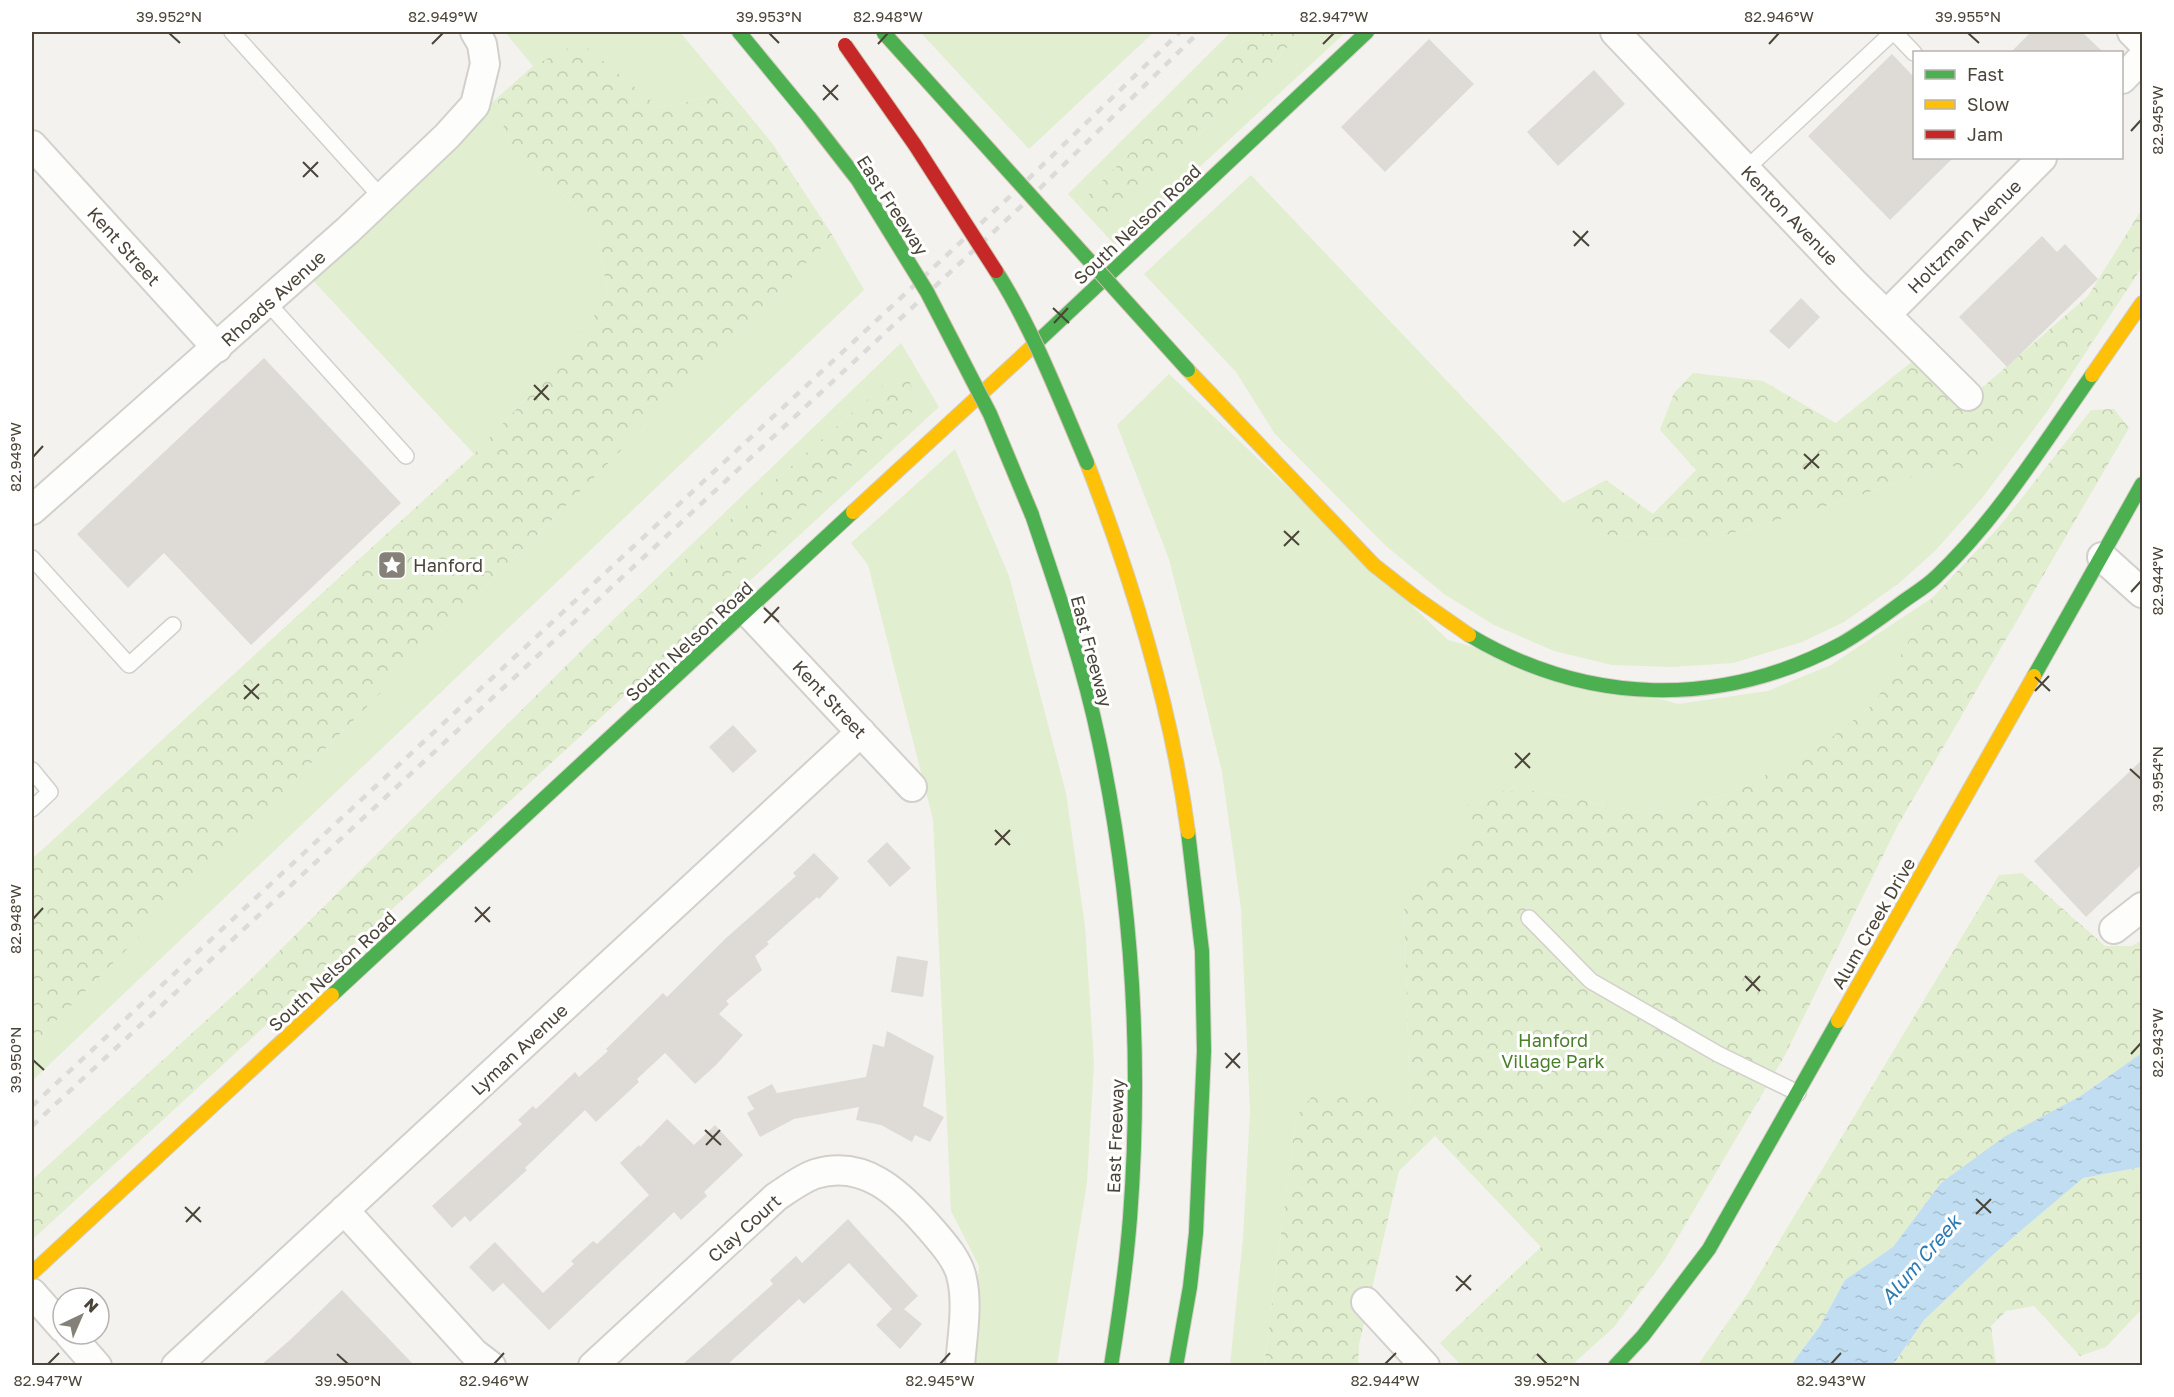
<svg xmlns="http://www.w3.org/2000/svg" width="2174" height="1397" viewBox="0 0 2174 1397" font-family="'Golos Text',sans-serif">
  <defs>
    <pattern id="forest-crowns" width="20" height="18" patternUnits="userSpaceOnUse" patternTransform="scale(1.5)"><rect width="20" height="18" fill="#e1eecf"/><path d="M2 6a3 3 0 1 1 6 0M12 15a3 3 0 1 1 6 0" fill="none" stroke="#c3cdb2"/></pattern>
    <pattern id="water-ripples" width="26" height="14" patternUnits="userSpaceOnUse" patternTransform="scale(1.5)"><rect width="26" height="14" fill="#c0ddf1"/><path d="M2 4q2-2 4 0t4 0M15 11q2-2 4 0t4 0" fill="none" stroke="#a6bfcf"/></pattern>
  </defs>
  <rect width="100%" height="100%" fill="#f4f2ee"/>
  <path fill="#e1eecf" d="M505 32H680L772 143 718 95 660 108 580 43 533 66Z
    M920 32H1154L1029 149Z
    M1231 32H1252L1078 205 1068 194Z
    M1303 32H1346L1115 245 1102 231Z
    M497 98 507 141 596 227 608 296 563 360 474 454 307 274Z
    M1251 175 1563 503 1582 525 1598 534 1701 542 1850 499 1949 463 1983 465 2096 337 2046 413 1982 498 1935 551 1898 584 1844 622 1802 642 1733 663 1672 667 1612 665 1554 651 1494 625 1444 594 1385 545 1275 434 1236 372 1144 274Z
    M833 236 864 290 32 1081V1045Z
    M901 343 939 407 744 586 729 575 919 406 894 376 586 646Z
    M1169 374 1448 640 1678 704 1768 691 1831 665 1932 598 1875 703 1818 748 1728 794 1651 814 1537 791 1479 833 1404 900 1410 1111 1407 1125 1296 1117 1264 1365H1230L1243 1238 1250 1111 1241 909 1222 772 1198 673 1169 559 1117 425Z
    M955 449 1009 576 1066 793 1085 926 1094 1063 1087 1183 1057 1365H970L979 1266 951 1211 933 819 868 565 851 543Z"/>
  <path fill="url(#forest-crowns)" d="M1252 32H1303L1102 231 1078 205Z
    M580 42 660 108 718 95 772 143 833 236 32 1045V859L474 454 563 360 608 296 596 227 507 141 497 98 533 66Z
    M2142 209V267L2096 337 1983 465 1962 473 1949 463 1850 499 1701 542 1598 534 1582 525 1563 503 1606 480 1653 514 1696 470 1660 430 1674 393 1693 373 1763 381 1836 423 1915 359 1961 406 2088 296Z
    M894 376 909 380 919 406 729 575 744 586 32 1240V1180L250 980 586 646Z
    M2114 409 2129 428 1898 825 1784 1057 1664 1261 1614 1327 1572 1365H1461L1440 1343 1541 1247 1435 1136 1399 1171 1359 1345 1358 1365 1264 1366 1296 1117 1313 1095 1377 1096 1407 1125 1410 1111 1404 900 1478 833 1466 806 1485 792 1537 791 1651 814 1728 794 1818 748 1875 703 1932 598 1999 527 2091 410Z
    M2022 873 2105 946H2132L2142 940V1053L2079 1097 1941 1183 1893 1247 1845 1280 1820 1326 1791 1365 1697 1366 1748 1293 1999 875Z
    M2142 1165V1309L2106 1347 2080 1356 2034 1306 2006 1311 1991 1326 1996 1365 1893 1366 1924 1320 1997 1251 2083 1178 2141 1167Z"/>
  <path fill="url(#water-ripples)" d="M2142 1053V1165L2141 1167 2083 1178 1997 1251 1924 1320 1893 1365H1791L1820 1326 1845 1280 1893 1247 1941 1183 2004 1137 2079 1097Z"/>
  <path fill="#dedbd6" d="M2031 32H2082L2103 52H2011Z
    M1429 39 1474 84 1385 172 1341 127Z
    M1892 54 1914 77V158H1953L1890 220 1808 136Z
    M1594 70 1625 104 1558 166 1527 132Z
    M2042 236 2057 252 2065 244 2098 279 2007 367 1959 317Z
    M1801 298 1820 317 1789 349 1769 331Z
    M264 358 401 503 251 645 164 553 128 588 77 534Z
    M733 725 757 751 733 773 709 747Z
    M2142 760V864L2086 917 2034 861Z
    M887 842 911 868 890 887 867 861Z
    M814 853 839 878 819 899 817 897 767 942 769 944 755 956 762 970 726 1001 729 1004 719 1014 743 1035 716 1065 695 1084 665 1053 637 1079 639 1082 596 1122 585 1110 525 1168 527 1170 470 1222 465 1216 452 1228 432 1206 522 1124 518 1120 533 1106 536 1109 575 1072 579 1077 608 1051 606 1049 663 993 667 997 725 939 796 876 793 873Z
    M897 956 928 961 923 997 891 992Z
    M887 1031 934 1056 923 1106 944 1117 930 1142 915 1135 912 1142 881 1125 856 1120 859 1107 794 1119 760 1137 747 1113 754 1109 747 1097 772 1084 777 1093 866 1077 873 1044 884 1047Z
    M667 1119 694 1145 715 1125 743 1155 704 1192 707 1196 681 1220 674 1212 549 1330 503 1283 493 1292 469 1267 495 1242 543 1293 574 1264 571 1261 593 1241 597 1244 649 1195 620 1163 639 1145 640 1147Z
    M848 1219 918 1296 904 1309 922 1324 900 1349 876 1325 892 1309 849 1263 804 1304 799 1299 727 1365H682L773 1284 770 1280 796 1256 802 1263Z
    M342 1290 414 1365H261L290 1340Z"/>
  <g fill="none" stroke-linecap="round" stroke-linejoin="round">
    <g stroke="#d2d0cb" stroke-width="18">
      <path id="lane" d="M232 32 382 198
        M1894 32 1914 53
        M1746 169 1893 32
        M267 302 406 456
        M32 558 129 665 173 625
        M32 770 50 792 32 809
        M1529 918 1591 981 1718 1054 1798 1093"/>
    </g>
    <g stroke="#d2d0cb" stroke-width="32">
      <path id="street" d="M1615 32 1853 282 1968 396
        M2132 32 2142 42
        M2122 79 2142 58
        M32 145 217 348
        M1886 315 2042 158
        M32 510 348 230 447 136 475 105 485 64 482 44 475 32
        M2102 557 2142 593
        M747 611 912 787
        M2114 929 2142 907
        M344 1210 474 1353 491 1366
        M32 1293 63 1328
        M1366 1302 1425 1366
        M69 1334 97 1366
        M176 1366 861 732
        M593 1366 776 1197C788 1189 801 1179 815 1174 864 1159 899 1193 928 1226 940 1240 959 1260 962 1279 968 1306 962 1338 960 1366"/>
    </g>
    <g stroke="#d3cfc5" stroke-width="16">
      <path id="fast" d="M739 32 809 117
        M1034 345 1367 32
        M1032 515C1057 589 1083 664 1099 741 1132 896 1142 1059 1130 1218 1126 1268 1119 1317 1111 1366
        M1469 635C1586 705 1720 709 1841 644 1862 632 1881 618 1901 603 1913 594 1926 587 1937 576 1998 518 2044 443 2092 375
        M2034 676 2142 484
        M332 995 853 512
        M1176 1366 1190 1287 1196 1233 1204 1051 1202 951 1188 832
        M1615 1366 1643 1336 1709 1249 1838 1021"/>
    </g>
    <g stroke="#d3cfc5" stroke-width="16">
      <path id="slow" d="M1188 370 1374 565 1416 598 1469 635
        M2092 375 2142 303
        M1087 463C1133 582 1171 705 1188 832
        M853 512 1034 345
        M1838 1021 2034 676
        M32 1273 332 995"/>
    </g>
    <use href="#lane" stroke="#fdfdfc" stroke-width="15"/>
    <use href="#street" stroke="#fdfdfc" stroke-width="28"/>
    <use href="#fast" stroke="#4caf50" stroke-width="14"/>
    <use href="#slow" stroke="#ffc107" stroke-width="14"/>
    <path stroke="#dbdbda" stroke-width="4.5" stroke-dasharray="8 8" stroke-linecap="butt" d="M32 1106 1020 187 1180 32
      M32 1126 1030 198 1199 32"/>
    <g stroke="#ccbfa9" stroke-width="16" stroke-linecap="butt">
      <path id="fast-bridge" d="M883 32 1188 370
        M809 117 858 180 927 292 990 414 1032 515
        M996 271C1033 329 1060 400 1087 463"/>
    </g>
    <g stroke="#ccbfa9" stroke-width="16" stroke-linecap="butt">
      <path id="jam-bridge" d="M845 45 915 145 996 271"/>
    </g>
    <use href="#fast-bridge" stroke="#4caf50" stroke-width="14"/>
    <use href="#jam-bridge" stroke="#c62828" stroke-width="14"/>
  </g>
  <path fill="none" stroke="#4b4439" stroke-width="2" d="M169 33 180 43M769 33 779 43M1968 33 1979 43M432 44 443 33M878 44 888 33M1323 44 1334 33M1769 44 1779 33M823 85 838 100M823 100 838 85M2131 131 2141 120M303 162 318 177M303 177 318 162M1573 231 1589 246M1574 246 1588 231M1053 308 1069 323M1054 323 1068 308M534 385 549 400M534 400 548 385M1804 454 1819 468M33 457 43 446M1804 469 1819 454M1284 531 1299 545M1284 546 1299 531M2131 592 2141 581M764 608 779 622M764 623 779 607M2035 677 2050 691M244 685 259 699M2035 691 2049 676M244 699 259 684M1515 753 1530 768M1515 768 1530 753M2130 769 2141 779M995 830 1010 845M995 845 1010 830M475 907 490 922M33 919 43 908M475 922 490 907M1745 976 1760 991M1746 991 1760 976M1225 1053 1240 1068M2131 1054 2141 1043M33 1060 44 1070M1226 1068 1240 1053M705 1130 721 1145M706 1145 720 1130M1976 1199 1991 1213M185 1207 201 1222M1976 1214 1991 1199M186 1222 200 1207M1456 1276 1471 1290M1456 1291 1471 1275M337 1354 348 1364M1537 1354 1547 1364M48 1364 59 1353M494 1364 504 1353M940 1364 950 1353M1385 1364 1396 1353M1831 1364 1841 1353"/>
  <defs>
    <g id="sight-square" transform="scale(1.5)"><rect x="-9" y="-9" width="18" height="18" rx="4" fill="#868178" stroke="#fff"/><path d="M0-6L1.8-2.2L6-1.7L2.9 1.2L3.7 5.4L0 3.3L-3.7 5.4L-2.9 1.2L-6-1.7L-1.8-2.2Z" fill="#fff"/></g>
  </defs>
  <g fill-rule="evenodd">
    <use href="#sight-square" x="392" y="565"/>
  </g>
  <g text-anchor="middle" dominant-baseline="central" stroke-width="6" stroke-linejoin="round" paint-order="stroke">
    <g font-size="18" fill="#4b4439" stroke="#fff">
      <text transform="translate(893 205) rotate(57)">East Freeway</text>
      <text transform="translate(1790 215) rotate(46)">Kenton Avenue</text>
      <text transform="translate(1137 224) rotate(-43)">South Nelson Road</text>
      <text transform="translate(1964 236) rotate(-45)">Holtzman Avenue</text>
      <text transform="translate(124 246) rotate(48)">Kent Street</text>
      <text transform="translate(273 298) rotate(-42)">Rhoads Avenue</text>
      <text transform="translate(689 641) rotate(-43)">South Nelson Road</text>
      <text transform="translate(1092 651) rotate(75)">East Freeway</text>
      <text transform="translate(830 699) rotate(47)">Kent Street</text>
      <text transform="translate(1873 923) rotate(-60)">Alum Creek Drive</text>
      <text transform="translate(332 971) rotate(-43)">South Nelson Road</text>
      <text transform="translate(519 1049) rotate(-43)">Lyman Avenue</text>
      <text transform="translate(1115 1136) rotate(-88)">East Freeway</text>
      <text transform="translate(744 1228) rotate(-42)">Clay Court</text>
    </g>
    <g font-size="18" fill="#4b4439" stroke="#fff" text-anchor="start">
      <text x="413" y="565">Hanford</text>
    </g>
    <g font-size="18" fill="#4a7f2a" stroke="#fff">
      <text x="1553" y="1040">Hanford<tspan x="1553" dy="21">Village Park</tspan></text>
    </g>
    <g font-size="20" font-style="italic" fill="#2e7ab2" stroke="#fff">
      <text transform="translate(1920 1259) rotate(-49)">Alum Creek</text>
    </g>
  </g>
  <rect width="2174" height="1397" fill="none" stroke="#ffffff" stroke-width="66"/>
  <rect x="1913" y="51" width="210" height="108" fill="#ffffff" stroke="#b7b4b0" stroke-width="1.5"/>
  <rect x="1925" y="70" width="30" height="9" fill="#4caf50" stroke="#b7b4b0" stroke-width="1.5"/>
  <text x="1967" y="81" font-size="18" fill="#4b4439">Fast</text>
  <rect x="1925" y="100" width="30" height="9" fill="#ffc107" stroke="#b7b4b0" stroke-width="1.5"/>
  <text x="1967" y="111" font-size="18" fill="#4b4439">Slow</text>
  <rect x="1925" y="130" width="30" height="9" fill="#c62828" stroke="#b7b4b0" stroke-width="1.5"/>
  <text x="1967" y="141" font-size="18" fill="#4b4439">Jam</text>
  <g transform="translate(81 1316) rotate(44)"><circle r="28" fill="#ffffff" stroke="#b7b4b0" stroke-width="1.5"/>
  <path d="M0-4.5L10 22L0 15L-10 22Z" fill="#868178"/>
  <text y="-9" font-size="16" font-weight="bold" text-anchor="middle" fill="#4b4439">N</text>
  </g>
  <rect x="33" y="33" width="2108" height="1331" fill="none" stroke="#4b4439" stroke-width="2"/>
  <g font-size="15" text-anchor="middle" fill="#4b4439">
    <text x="169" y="22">39.952°N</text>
    <text x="443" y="22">82.949°W</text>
    <text x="769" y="22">39.953°N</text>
    <text x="888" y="22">82.948°W</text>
    <text x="1334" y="22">82.947°W</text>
    <text x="1779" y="22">82.946°W</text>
    <text x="1968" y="22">39.955°N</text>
    <text transform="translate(2158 120) rotate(-90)" y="5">82.945°W</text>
    <text transform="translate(16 457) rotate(-90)" y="5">82.949°W</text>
    <text transform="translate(2158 581) rotate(-90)" y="5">82.944°W</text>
    <text transform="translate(2158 779) rotate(-90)" y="5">39.954°N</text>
    <text transform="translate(16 919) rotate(-90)" y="5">82.948°W</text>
    <text transform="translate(2158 1043) rotate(-90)" y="5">82.943°W</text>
    <text transform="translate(16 1060) rotate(-90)" y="5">39.950°N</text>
    <text x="48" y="1386">82.947°W</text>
    <text x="348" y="1386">39.950°N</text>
    <text x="494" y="1386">82.946°W</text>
    <text x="940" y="1386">82.945°W</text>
    <text x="1385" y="1386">82.944°W</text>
    <text x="1547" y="1386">39.952°N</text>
    <text x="1831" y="1386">82.943°W</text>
  </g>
</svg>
